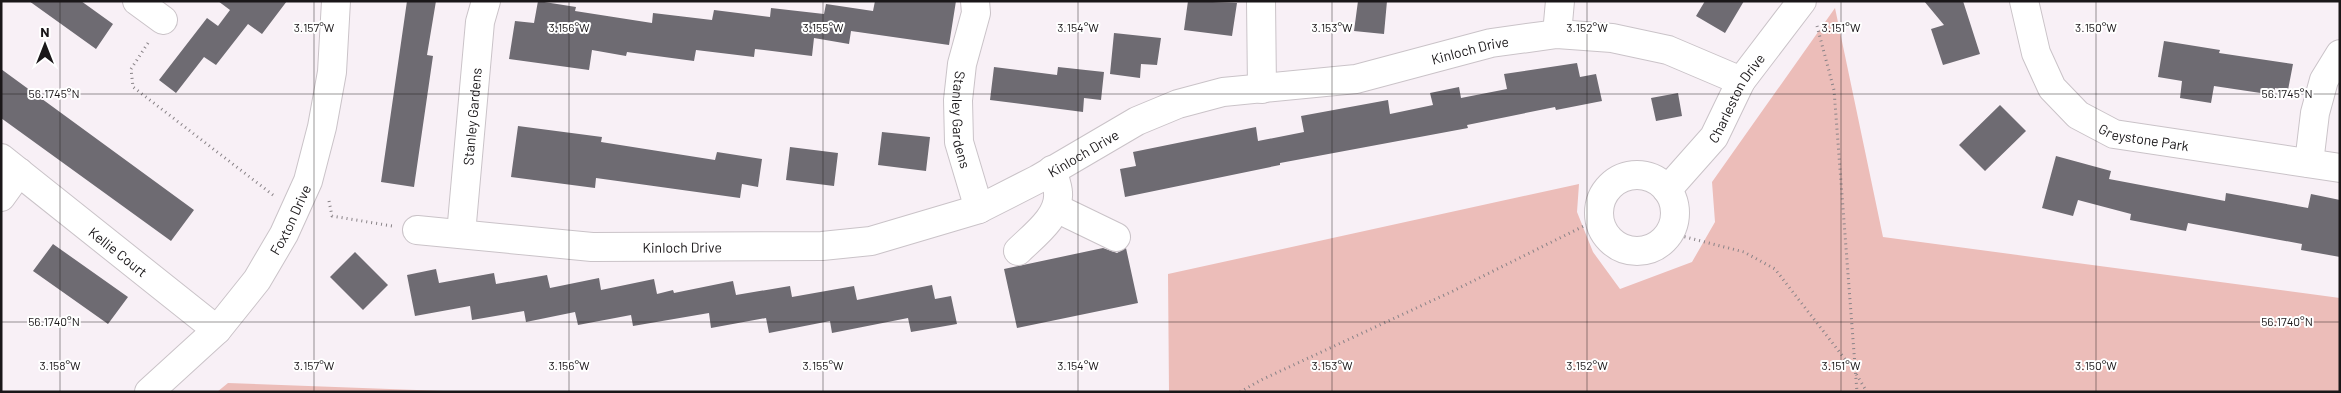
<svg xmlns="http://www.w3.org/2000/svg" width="2341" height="393" viewBox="0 0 2341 393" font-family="Barlow,sans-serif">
  <rect width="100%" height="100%" fill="#f8f0f6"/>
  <path fill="#ecbdb9" d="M1835 8 1883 237 2340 298V392H1169L1168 274 1579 184 1577 212 1593 252 1620 289 1692 262 1715 222 1712 182Z
    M228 383 471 392H217Z"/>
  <path fill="#6e6b72" d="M29 1H81L113 24 96 49Z
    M218 1H287L262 34 248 24 216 65 204 57 176 93 159 80 207 18 218 26 230 10Z
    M407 1H436L427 55 433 56 414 187 381 182Z
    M538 1 576 7 575 11 652 23 653 13 712 20 714 10 770 17 771 8 824 14 826 4 873 11 875 1H956L949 45 851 31 849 44 814 38 812 56 755 49 754 57 696 50 694 61 627 52 626 56 592 50 589 70 509 59 515 21 534 23Z
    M1188 1 1237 3 1232 36 1184 30Z
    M1358 1H1387L1384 34 1354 31Z
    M1705 1H1744L1725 33 1696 16Z
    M1924 1H1963L1980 54 1943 65 1931 29 1944 25Z
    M1114 33 1161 38 1157 65 1141 64 1140 78 1110 74Z
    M2164 41 2220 50 2219 53 2293 64 2288 90 2275 88 2274 95 2214 86 2211 103 2180 98 2182 81 2158 77Z
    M1577 63 1580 77 1596 74 1602 101 1556 110 1555 107 1467 125 1468 128 1280 163V165L1125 197 1120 169 1136 166 1133 152 1256 127 1258 141 1304 132 1301 116 1388 100 1390 114 1433 105 1430 93 1459 87 1461 98 1507 89 1504 74Z
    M994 67 1057 75 1058 67 1104 72 1101 100 1084 98 1083 112 990 100Z
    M1 69 194 210 171 241 1 118Z
    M1678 93 1682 116 1656 121 1651 98Z
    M2000 105 2026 131 1985 171 1959 145Z
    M518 126 602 137 601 142 715 160 717 152 762 159 758 187 742 184 740 198 596 178 595 188 511 177Z
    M882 132 930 137 926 171 878 165Z
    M790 147 838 153 834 186 786 180Z
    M2056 156 2111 171 2109 179 2225 201 2226 193 2308 208 2311 194 2340 200V257L2301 250 2302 244 2188 223 2186 231 2130 220 2131 214 2078 200 2073 216 2042 208Z
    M53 244 128 297 108 324 33 271Z
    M1103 248 1117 253 1126 248 1138 303 1017 328 1004 269Z
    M355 252 388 285 363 310 330 277Z
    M436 269 439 283 494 273 496 284 547 275 550 288 599 278 601 290 654 279 657 294 673 290 674 293 733 281 736 295 790 286 792 297 854 286 857 300 932 285 935 299 951 296 957 324 911 332 908 318 832 333 830 321 769 333 766 318 711 328 709 313 633 326 631 315 578 325 575 312 526 322 524 311 472 320 470 306 415 316 407 275Z"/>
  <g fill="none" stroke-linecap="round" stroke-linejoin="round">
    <g stroke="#cac3c8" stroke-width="30">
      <g id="minor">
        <path d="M137 1 163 20"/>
        <path id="s1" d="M975 1 976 13 962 64 958 100 959 142 979 209"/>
        <path d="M1261 1 1262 89"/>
        <path id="s2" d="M2024 1 2036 53 2052 88 2078 115 2114 134 2340 168"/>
        <path d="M1557 34 1560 1"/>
        <path id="s3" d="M1 158 217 330"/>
        <path d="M2309 163 2315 113 2324 80 2340 54"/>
        <circle cx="1637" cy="213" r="38"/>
        <path id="s4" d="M1667 190 1714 137 1741 81 1802 1"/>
        <path d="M1 197 19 172"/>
        <path d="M1056 208 1116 237"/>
        <path id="s5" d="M417 230 592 247 822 246 871 241 979 209 1038 179 1137 121 1178 104 1223 92 1356 79 1491 43 1557 34 1612 38 1668 50 1741 81"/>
        <path id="s6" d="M461 234 480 22 486 1"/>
        <path d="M1018 251C1033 236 1060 217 1058 193 1058 186 1054 177 1052 170"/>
        <path id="s7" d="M149 392 217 330 257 280 284 234 308 181 322 127 332 72 336 1"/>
      </g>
    </g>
    <path stroke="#898387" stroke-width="3" stroke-dasharray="1 4" stroke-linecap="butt" d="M1817 26 1834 90 1857 392
      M148 43 131 69 133 87 273 195
      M329 201 332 216 392 226
      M1670 233 1744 252 1775 269 1855 372 1867 392
      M1240 392 1261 380 1453 291 1600 218"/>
    <use href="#minor" stroke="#fff" stroke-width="28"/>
  </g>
  <path fill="none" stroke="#1a1719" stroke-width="1" stroke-opacity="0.45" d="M60 1V392M314 1V392M569 1V392M823 1V392M1078 1V392M1332 1V392M1587 1V392M1841 1V392M2096 1V392M1 94H2340M1 322H2340"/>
  <g text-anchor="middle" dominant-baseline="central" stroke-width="4" stroke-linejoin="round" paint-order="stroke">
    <g font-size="14" fill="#1a1719" stroke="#fff">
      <text stroke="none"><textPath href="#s5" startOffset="1091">Kinloch Drive</textPath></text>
      <text stroke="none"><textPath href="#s4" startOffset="116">Charleston Drive</textPath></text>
      <text stroke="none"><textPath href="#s6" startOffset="118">Stanley Gardens</textPath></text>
      <text stroke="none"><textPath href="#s1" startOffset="121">Stanley Gardens</textPath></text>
      <text stroke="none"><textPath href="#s2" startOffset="200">Greystone Park</textPath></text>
      <text stroke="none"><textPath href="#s5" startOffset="686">Kinloch Drive</textPath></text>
      <text stroke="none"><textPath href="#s7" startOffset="225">Foxton Drive</textPath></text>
      <text stroke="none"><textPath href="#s5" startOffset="266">Kinloch Drive</textPath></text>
      <text stroke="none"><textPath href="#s3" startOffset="150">Kellie Court</textPath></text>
    </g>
  </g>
  <g font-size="12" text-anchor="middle" fill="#1a1719" stroke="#fff" stroke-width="4" stroke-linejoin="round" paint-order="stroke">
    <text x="314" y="32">3.157°W</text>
    <text x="569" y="32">3.156°W</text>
    <text x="823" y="32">3.155°W</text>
    <text x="1078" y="32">3.154°W</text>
    <text x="1332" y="32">3.153°W</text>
    <text x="1587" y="32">3.152°W</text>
    <text x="1841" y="32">3.151°W</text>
    <text x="2096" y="32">3.150°W</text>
    <text x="54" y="98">56.1745°N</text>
    <text x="2287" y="98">56.1745°N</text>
    <text x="54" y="326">56.1740°N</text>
    <text x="2287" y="326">56.1740°N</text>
    <text x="60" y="370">3.158°W</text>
    <text x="314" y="370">3.157°W</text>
    <text x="569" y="370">3.156°W</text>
    <text x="823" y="370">3.155°W</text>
    <text x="1078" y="370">3.154°W</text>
    <text x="1332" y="370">3.153°W</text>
    <text x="1587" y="370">3.152°W</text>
    <text x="1841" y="370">3.151°W</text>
    <text x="2096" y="370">3.150°W</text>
  </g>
  <rect width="2341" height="393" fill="none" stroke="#1a1719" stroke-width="5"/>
  <g transform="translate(45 45)" stroke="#ffffff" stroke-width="4" paint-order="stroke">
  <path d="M0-4L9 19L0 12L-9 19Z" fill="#1a1719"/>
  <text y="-8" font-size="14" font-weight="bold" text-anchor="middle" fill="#1a1719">N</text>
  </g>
</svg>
